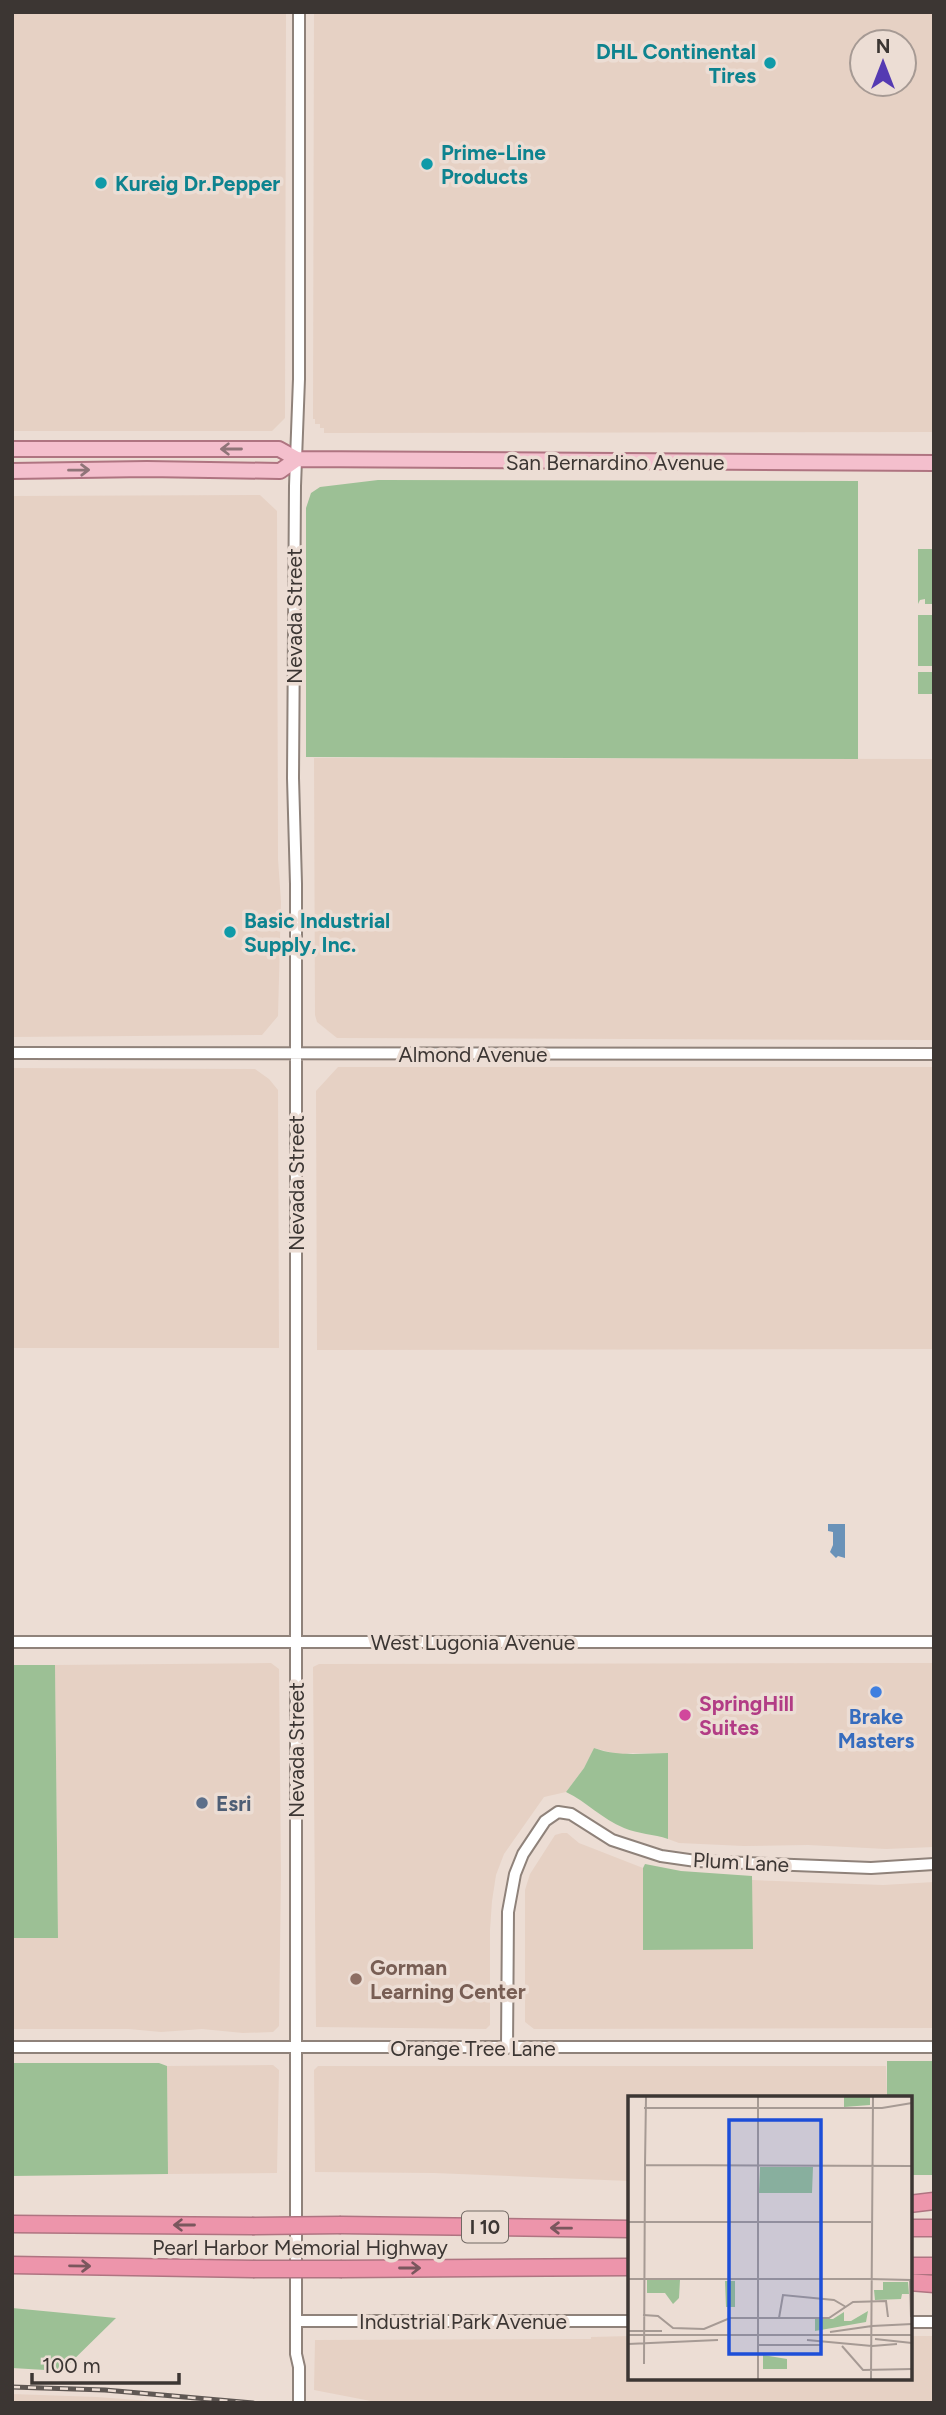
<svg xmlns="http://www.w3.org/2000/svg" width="946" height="2415" viewBox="0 0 946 2415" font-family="Figtree,sans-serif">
  <rect width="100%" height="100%" fill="#ecddd4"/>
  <path fill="#e6d1c4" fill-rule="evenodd" d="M12 12H286L285 418 272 431H12Z
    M314 12H934V432L324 433V428H320V424H315V419H313ZM862 42H904V84H862Z
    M260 495 277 511 278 859 281 902 278 1016 262 1035 12 1037V496Z
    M314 758 934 759V1040L337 1038 317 1022 315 1015Z
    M338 1067H934V1349L317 1350 316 1091Z
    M12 1068 255 1069 269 1079 278 1090 279 1348H12Z
    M271 1663 279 1669 281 1873 279 2026 273 2032 243 2033 202 2029 161 2032 129 2029H12V1938L58 1937 55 1665Z
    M934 1663V1847L886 1849 808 1845 744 1846 679 1843 668 1839V1753H629L621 1755 594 1748 584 1768 566 1792 544 1797 504 1854 496 1875 492 1901 490 1930V2025L486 2029 316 2027 313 1667 319 1664Z
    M562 1833H567L579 1843 643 1868V1949H752V1880L883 1885 934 1882V2028L534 2029 525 2022V1890L530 1874 555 1835Z
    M273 2065 279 2070 277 2173 168 2174 167 2066Z
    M318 2066H886L887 2098H629V2181L434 2173 315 2172 314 2070Z
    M629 2336V2378H909V2336H934V2403H381L314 2390 315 2340 591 2339V2337Z
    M12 2394 97 2397 178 2403H12Z"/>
  <path fill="#9cc095" d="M378 480 858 481V759L306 757V508L311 493 320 487Z
    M918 549H934V604H925V599L920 600 918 604Z
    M918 615H934V666H918Z
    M918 672H934V694H918Z
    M12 1665H55L58 1938H12Z
    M594 1748C618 1757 643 1753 668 1753V1839C654 1834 638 1834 624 1828 602 1819 587 1802 566 1792L584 1768Z
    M645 1864 681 1871 752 1876 753 1949 643 1950V1868Z
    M887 2061H934V2175H909V2098H887Z
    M159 2063 167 2066 168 2174 12 2176V2063Z
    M12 2308 116 2318 62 2371 12 2368Z"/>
  <path fill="#6a92b8" d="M828 1524H845V1558L838 1556 836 1558 830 1552 833 1545V1532L828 1531Z"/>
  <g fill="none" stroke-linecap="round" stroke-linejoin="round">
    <g stroke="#8f827a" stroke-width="14">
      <path id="minor" d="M299 12V379L295 486 293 778 296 884V2354L299 2367V2403
        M12 1053 934 1054
        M12 1642H934
        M12 2047H934
        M507 2048 508 1912 515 1874 523 1854 545 1821 558 1812 571 1814 612 1840 661 1856 696 1861 871 1868 934 1864
        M297 2321H629
        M909 2322H934"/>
    </g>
    <g stroke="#af7481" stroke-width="18">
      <path id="major" d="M12 449H279L297 459 934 463
        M12 471 147 469 280 471 297 459"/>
    </g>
    <g stroke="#af7481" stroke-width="19">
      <path id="highway" d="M909 2204 934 2201
        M12 2224 252 2226
        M341 2225 629 2229
        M909 2228H934
        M12 2265 253 2269
        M909 2266H934
        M342 2269 629 2267
        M909 2282 934 2284"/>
    </g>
    <use href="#minor" stroke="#fff" stroke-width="10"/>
    <use href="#major" stroke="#f4bfcd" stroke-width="14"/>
    <use href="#highway" stroke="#ed95ab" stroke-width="16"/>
    <g stroke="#5f5753" stroke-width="5">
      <path id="rail" d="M12 2387 105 2390 253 2403"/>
    </g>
    <use href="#rail" stroke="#ecddd4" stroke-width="2.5" stroke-dasharray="8" stroke-linecap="butt"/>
    <g stroke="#af7481" stroke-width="19" stroke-linecap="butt">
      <path id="highway-bridge" d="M252 2226 341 2225
        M253 2269H342"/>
    </g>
    <use href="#highway-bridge" stroke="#ed95ab" stroke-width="16"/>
  </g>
  <defs><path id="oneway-shaft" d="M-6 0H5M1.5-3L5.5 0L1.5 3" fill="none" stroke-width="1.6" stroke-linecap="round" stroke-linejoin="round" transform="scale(1.75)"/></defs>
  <g stroke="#8f7478">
    <use href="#oneway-shaft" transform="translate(231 449) rotate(180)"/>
    <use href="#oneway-shaft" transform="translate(79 470) rotate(-1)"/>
  </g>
  <g stroke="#7a575d">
    <use href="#oneway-shaft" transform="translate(184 2225) rotate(-180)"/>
    <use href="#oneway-shaft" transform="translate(561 2228) rotate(-179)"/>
    <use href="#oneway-shaft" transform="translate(80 2266) rotate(1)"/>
    <use href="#oneway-shaft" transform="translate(410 2268)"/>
  </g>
  <g fill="#0f9aa8" stroke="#ecddd4" stroke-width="2.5">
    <circle cx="770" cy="63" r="7"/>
    <circle cx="427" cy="164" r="7"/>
    <circle cx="101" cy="183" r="7"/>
    <circle cx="230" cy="932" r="7"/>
  </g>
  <circle fill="#3f7fe0" stroke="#ecddd4" stroke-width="2.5" cx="876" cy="1692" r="7"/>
  <circle fill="#d1479c" stroke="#ecddd4" stroke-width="2.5" cx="685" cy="1715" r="7"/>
  <circle fill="#5c6f8a" stroke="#ecddd4" stroke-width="2.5" cx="202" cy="1803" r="7"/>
  <circle fill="#8d6e63" stroke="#ecddd4" stroke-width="2.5" cx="356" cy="1979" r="7"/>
  <g text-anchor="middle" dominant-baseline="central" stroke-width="7" stroke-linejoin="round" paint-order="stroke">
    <rect fill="#ecddd4" stroke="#716863" stroke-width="2" x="462" y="2211.5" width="46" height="31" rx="5"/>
    <g font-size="19" font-weight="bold" fill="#3c3633">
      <text x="485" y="2227">I 10</text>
    </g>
    <g font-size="21" font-weight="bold" fill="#0d838f" stroke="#ecddd4" text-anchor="start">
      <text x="756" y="51" text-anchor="end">DHL Continental<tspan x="756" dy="24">Tires</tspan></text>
      <text x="441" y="152">Prime-Line<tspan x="441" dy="24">Products</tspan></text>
      <text x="115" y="183">Kureig Dr.Pepper</text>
      <text x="244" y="920">Basic Industrial<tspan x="244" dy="24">Supply, Inc.</tspan></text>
    </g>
    <g font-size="21" fill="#3c3633" stroke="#ecddd4">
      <text x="615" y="462">San Bernardino Avenue</text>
      <text transform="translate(294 616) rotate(-90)">Nevada Street</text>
      <text x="473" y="1054">Almond Avenue</text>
      <text transform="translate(296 1183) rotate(-90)">Nevada Street</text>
      <text x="473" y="1642">West Lugonia Avenue</text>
      <text transform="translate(296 1750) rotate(-90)">Nevada Street</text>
      <text transform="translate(741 1862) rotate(3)">Plum Lane</text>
      <text x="473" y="2048">Orange Tree Lane</text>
      <text x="300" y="2247">Pearl Harbor Memorial Highway</text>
      <text x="463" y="2321">Industrial Park Avenue</text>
    </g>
    <g font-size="21" font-weight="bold" fill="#b23c85" stroke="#ecddd4" text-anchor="start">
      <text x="699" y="1703">SpringHill<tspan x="699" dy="24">Suites</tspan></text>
    </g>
    <g font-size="21" font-weight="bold" fill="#366cbe" stroke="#ecddd4">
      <text x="876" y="1716">Brake<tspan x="876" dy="24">Masters</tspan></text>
    </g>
    <g font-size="21" font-weight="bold" fill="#4e5e75" stroke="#ecddd4" text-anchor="start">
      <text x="216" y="1803">Esri</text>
    </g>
    <g font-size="21" font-weight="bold" fill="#785e54" stroke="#ecddd4" text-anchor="start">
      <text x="370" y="1967">Gorman<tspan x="370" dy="24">Learning Center</tspan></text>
    </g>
  </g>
  <g transform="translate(628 2096)">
    <rect width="284" height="284" fill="#ecddd4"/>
    <path d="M216 1H242V9L216 11ZM132 71H185L184 97H131ZM52 184 51 202 45 208 37 197H19V184ZM97 185H107V211H98ZM255 186H280L281 198H274L273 203 247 204 246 194H255ZM240 215 238 226 187 235V223H205L216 216V225H223ZM135 259 159 263V273H135Z" fill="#9cc095"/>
    <path fill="none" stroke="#a69a94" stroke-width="2" d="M16 12H254L284 7M17 69 18 1M17 69 284 70M0 126H243M0 183H242M242 183 284 184M282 184 283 221M15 219 30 220 45 232 76 233 102 222H201L225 206 258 205 260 221M151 222 155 199 206 204 218 211M244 230 284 228M0 235H34M202 236 244 230M0 239H284M247 243 284 247M179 244 244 250M0 248 90 244M131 249H193M214 250 235 274 284 273M244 250 269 248M16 268 17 69M130 283V1M243 283 245 1"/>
    <path fill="#1d4ed8" fill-opacity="0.15" stroke="#1d4ed8" stroke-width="3.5" d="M101 24H193V258H101Z"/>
    <rect width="284" height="284" fill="none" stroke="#3c3633" stroke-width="3.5"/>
  </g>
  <rect width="946" height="2415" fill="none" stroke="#3c3633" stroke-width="28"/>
  <g transform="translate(883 63)"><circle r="33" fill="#ecddd4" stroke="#a69a94" stroke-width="2"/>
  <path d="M0-5L12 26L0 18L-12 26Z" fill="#553ab2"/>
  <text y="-10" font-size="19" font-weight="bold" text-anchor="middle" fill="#3c3633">N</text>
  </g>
  <path d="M32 2373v10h147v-10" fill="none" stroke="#3c3633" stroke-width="3.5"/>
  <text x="42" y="2373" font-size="21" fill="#3c3633" stroke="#ecddd4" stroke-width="5" paint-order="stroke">100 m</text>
</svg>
